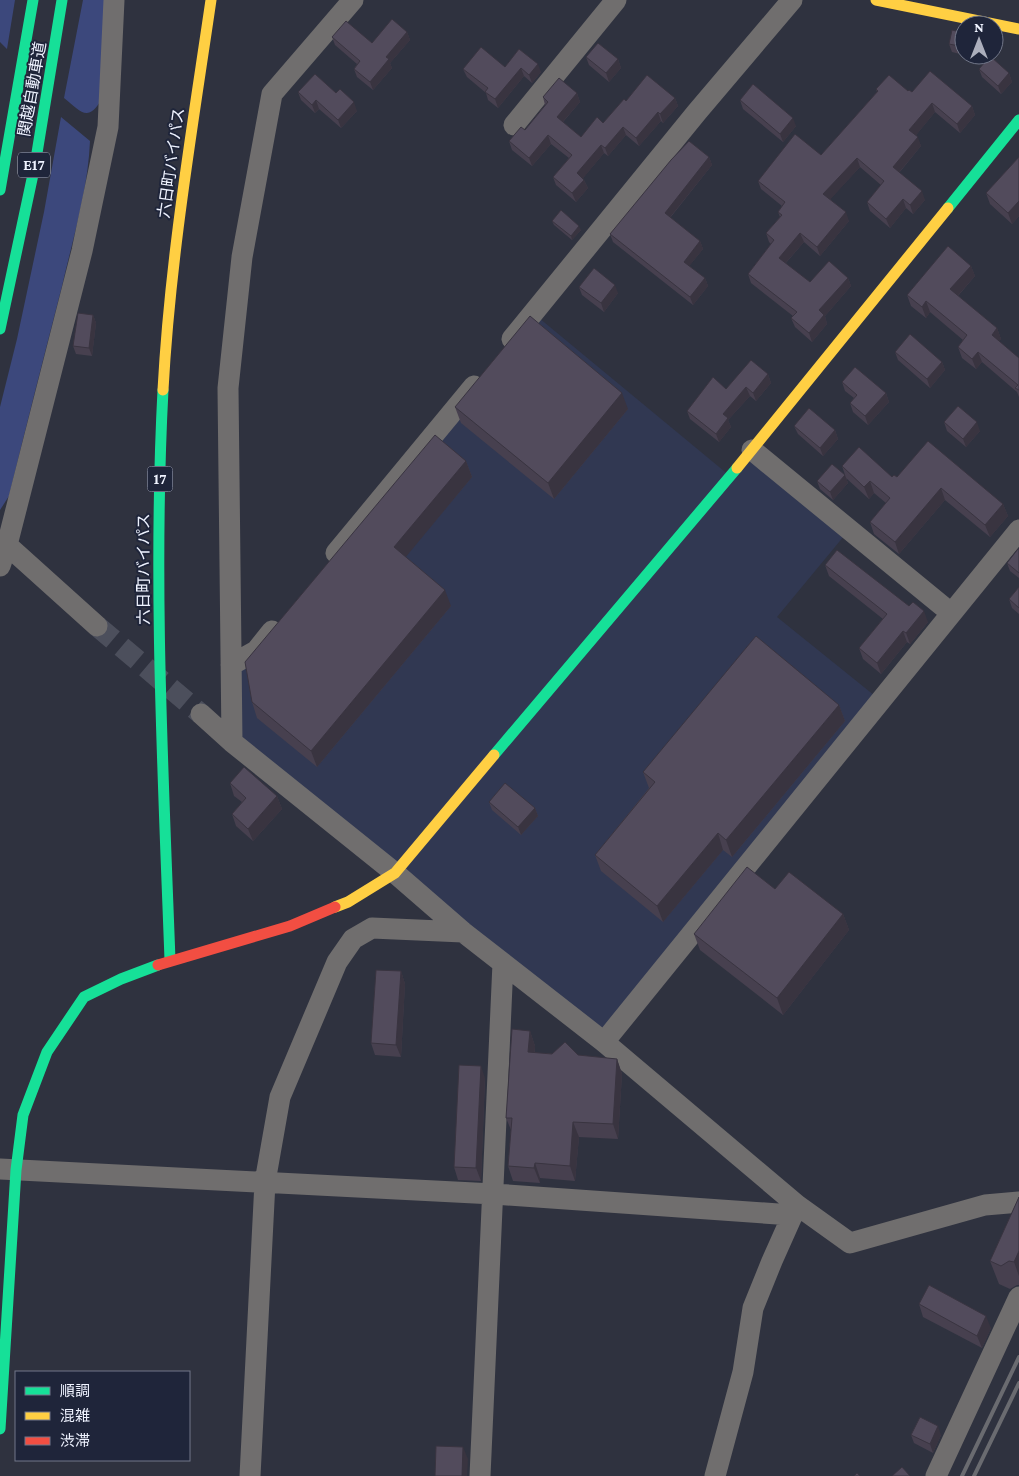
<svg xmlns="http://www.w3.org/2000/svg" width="1019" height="1476" viewBox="0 0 1019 1476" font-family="'Crimson Pro','Noto Sans JP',serif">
  <rect width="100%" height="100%" fill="#2f323f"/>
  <path fill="#313852" d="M533 313 730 476 752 450 849 530 777 617 880 700 604 1042 232 742 231 665 256 651Z"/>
  <path fill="#3c487c" d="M0 0H15L7 49 0 42Z
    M83 0H112L101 100C88 123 80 111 64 98Z
    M61 117 90 141C88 190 73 238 62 286 44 356 26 426 9 496L0 510V407L17 339 44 212Z"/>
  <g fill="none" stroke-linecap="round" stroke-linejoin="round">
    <path stroke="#4c4f5c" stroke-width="21" stroke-dasharray="21 11" stroke-linecap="butt" d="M97 626 201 714"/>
    <path stroke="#706e6e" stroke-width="21" d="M514 125 616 0
      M512 339 697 112 792 0
      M752 450 951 613
      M7 545 97 626
      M336 553 474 386
      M0 566 7 545 82 251 108 127 114 0
      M231 665 256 651 272 631
      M201 714 232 742 395 873 463 932 604 1042 797 1205 850 1243 985 1205 1019 1202
      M232 742 228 388 242 257 272 94 353 0
      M604 1042 1019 530
      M0 1169 494 1194 792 1215
      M250 1476 265 1182 280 1097 337 962 353 939 372 928 463 932
      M480 1476 503 963
      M715 1476 743 1372 753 1308 772 1261 797 1205
      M936 1476 1019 1297"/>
    <path stroke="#16e098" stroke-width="11" d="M0 190 33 0
      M948 208 1019 120
      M0 329 35 165 62 0
      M163 390C153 580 163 770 170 960
      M494 755 737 468
      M0 1429 16 1170 23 1115 47 1052 84 997 121 979 158 965"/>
    <path stroke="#ffcf43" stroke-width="11" d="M876 0 1019 29
      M163 390C170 259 192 130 211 0
      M737 468 948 208
      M335 907 348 902 395 873 494 755"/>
    <path stroke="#f24e42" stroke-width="11" d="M158 965 290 926 335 907"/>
    <path stroke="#6a6b70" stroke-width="4" d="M962 1476 1019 1357
      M974 1476 1019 1383"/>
  </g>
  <path fill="#47404f" d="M407 32 410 40 390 63 392 68 373 90 357 77 354 69 357 64 335 45 332 37 372 43Z
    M964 33V55L952 52 949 44Z
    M519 49 541 72 532 83 524 76 498 108 488 100 486 93 467 77 463 69 505 67Z
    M967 55H979L978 57Z
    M586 57 618 59 621 68 609 82 589 65Z
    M979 69 1009 73 1012 82 1001 94 982 77Z
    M876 89 908 91 972 106 975 115 960 133 935 112 916 135 921 146 899 173 925 200 913 214 906 208 890 228 870 211 867 202 881 185 860 167 830 199 849 221 820 256 804 242 785 264 810 282 848 278 851 286 825 316 827 324 812 342 795 327 791 318 793 316 751 283 748 274 771 244 769 242 766 233 780 217 778 212 782 206 761 189 758 181 821 155 877 92Z
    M298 92 336 93 357 111 341 128 319 109 315 113 301 100Z
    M577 93 580 102 563 122 581 137 603 123 626 101 675 98 678 106 663 123 661 121 639 146 626 135 608 156 604 153 583 178 588 188 576 202 556 185 553 177 569 158 551 144 532 166 512 150 509 141 525 130 545 105 543 97Z
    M740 100 796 126 783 142 743 109Z
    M709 157 712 165 670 218 700 241 703 249 689 266 705 278 708 286 693 305 613 242 610 234Z
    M1019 157V216L1012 224 990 204 986 193Z
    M552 221 581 230 572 240 554 225Z
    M971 266 975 276 958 296 997 328 1001 339 999 341 1019 358V397L1017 392 982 362 976 369 962 358 958 347 963 340 930 312 926 318 911 306 907 295Z
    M579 287 618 293 604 312 582 295Z
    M93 315 96 323 92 356 76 354 73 346Z
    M895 352 942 362 945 370 930 388 898 360Z
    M768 374 771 383 756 401 750 396 728 420 731 427 719 442 690 419 687 411 726 389Z
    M842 382 886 393 889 402 868 425 853 412 850 403 854 398 845 391Z
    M455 407 628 409 554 499 461 423Z
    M944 422 980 431 966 447 947 431Z
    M794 426 835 430 838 439 823 456 798 434Z
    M466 461 472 477 405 557 451 606 317 767 257 718 252 702Z
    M842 466 892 477H897L1003 504 1008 516 990 537 945 500 899 554 874 534 870 522 886 503 874 493 869 499 846 478Z
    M845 475 848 483 833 500 820 489 817 481Z
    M1019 549V578L1010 571 1007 563Z
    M825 565 928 622 910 644 907 642 881 674 863 659 859 648 883 619 829 576Z
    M1019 587V614L1012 608 1009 599Z
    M839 705 845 721 732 857 723 850 663 922 601 871 595 855 649 788 643 772Z
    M230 783 277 796 282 809 253 841 236 826 232 814 242 802 234 796Z
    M489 802 535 808 538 816 521 835 492 810Z
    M775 889 843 914 849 930 783 1015 700 950 694 934Z
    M401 971 405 984 401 1057 375 1055 371 1043Z
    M530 1031 535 1046V1053L578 1055 617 1059 622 1074 618 1139 579 1137 575 1181 540 1178V1183L513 1181 508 1166 511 1130 506 1118Z
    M485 1078 481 1181 458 1180 454 1167Z
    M1019 1197V1285H1017L1010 1289 999 1284 990 1261Z
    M919 1304 991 1328 982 1348 923 1317Z
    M911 1435H941L933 1453 914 1443Z"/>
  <path fill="#393440" d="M407 32 410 40 390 63 392 68 373 90 370 82 386 57Z
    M618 59 621 68 609 82 606 73Z
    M538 64 541 72 532 83 529 75Z
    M521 68 524 76 498 108 495 99Z
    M1009 73 1012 82 1001 94 998 86Z
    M577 93 580 102 560 125 557 117Z
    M675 98 678 106 663 123 660 114Z
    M316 100 319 109 315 113 312 105Z
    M354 102 357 111 341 128 338 120Z
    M932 103 935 112 913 139 909 130Z
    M972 106 975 115 960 133 957 124Z
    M658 112 661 121 639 146 636 138Z
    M793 118 796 126 783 142 780 134Z
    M623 127 626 135 608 156 605 148Z
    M548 135 551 144 532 166 529 158Z
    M918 137 921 146 896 176 893 167Z
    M601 145 604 153 580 182 577 173Z
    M709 157 712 165 667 221 665 213Z
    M857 158 860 167 827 203 823 194Z
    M584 180 588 188 576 202 572 193Z
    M922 191 925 200 913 214 910 205Z
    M903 199 906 208 890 228 886 219Z
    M1019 201V216L1012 224 1008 213Z
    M846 212 849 221 820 256 817 247Z
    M579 226 581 230 572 240 571 236Z
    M800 233 804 242 782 267 779 258Z
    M700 241 703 249 686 270 684 262Z
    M971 266 975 276 954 300 950 289Z
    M705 278 708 286 693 305 690 297Z
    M848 278 851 286 825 316 827 324 812 342 809 333 819 310Z
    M615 285 618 293 604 312 601 303Z
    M926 301 930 312 926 318 922 307Z
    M93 315 96 323 92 356 89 348Z
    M997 328 1001 339 996 346 992 335Z
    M978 352 982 362 976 369 972 359Z
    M942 362 945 370 930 388 927 379Z
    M768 374 771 383 756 401 753 393Z
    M746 387 750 396 728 420 731 427 719 442 716 434 723 414Z
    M622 393 628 409 554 499 548 483Z
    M886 393 889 402 868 425 865 416Z
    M977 422 980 431 966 447 963 439Z
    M835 430 838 439 823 456 820 448Z
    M466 461 472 477 400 564 394 547Z
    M845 475 848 483 833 500 830 492Z
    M870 481 874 493 869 499 864 487Z
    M941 488 945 500 899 554 895 542Z
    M1003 504 1008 516 990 537 985 525Z
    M445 590 451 606 317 767 311 751Z
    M924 611 928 622 910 644 906 633Z
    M903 631 907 642 881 674 877 663Z
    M839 705 845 721 732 857 726 840Z
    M277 796 282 809 253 841 248 829Z
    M535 808 538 816 521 835 518 827Z
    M718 833 723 850 663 922 657 906Z
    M843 914 849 930 783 1015 777 998Z
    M401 971 405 984 401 1057 396 1045Z
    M530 1031 535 1046 534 1067 528 1052Z
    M617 1059 622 1074 618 1139 613 1124Z
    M481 1066 485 1078 481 1181 476 1168Z
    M573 1122 579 1137 575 1181 570 1166Z
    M535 1163 540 1178V1183L534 1168Z
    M1019 1251V1276L1014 1262Z
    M986 1316 991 1328 982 1348 977 1336Z
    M938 1426 941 1435 933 1453 930 1444Z
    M463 1447 468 1459 467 1476H462Z"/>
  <path fill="#524b5c" stroke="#393440" d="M392 19 407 32 386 57 389 59 370 82 354 69 360 61 332 37 346 21 372 43Z
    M952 30 964 33V47L949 44Z
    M598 43 618 59 606 73 586 57Z
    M481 47 505 67 519 49 538 64 529 75 521 68 495 99 485 92 488 88 463 69Z
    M990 56 1009 73 998 86 979 69Z
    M930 71 972 106 957 124 932 103 909 130 918 137 893 167 922 191 910 205 903 199 886 219 867 202 884 181 857 158 823 194 846 212 817 247 800 233 779 258 810 282 829 261 848 278 819 310 824 315 809 333 791 318 797 312 748 274 774 240 766 233 782 215 778 212 785 202 758 181 795 134 821 155 878 91 876 89 889 75 908 91 909 90 912 92Z
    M315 74 336 93 340 89 354 102 338 120 316 100 312 105 298 92Z
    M647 75 675 98 660 114 658 112 636 138 623 127 605 148 601 145 577 173 584 180 572 193 553 177 572 155 548 135 529 158 509 141 521 127 525 130 548 102 543 97 559 78 577 93 557 117 581 137 597 117 603 123 624 99 626 101Z
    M753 84 793 118 780 134 740 100Z
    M689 141 709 157 665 213 700 241 684 262 705 278 690 297 610 234 671 160Z
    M1019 157V201L1008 213 986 193Z
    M561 210 579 226 571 236 552 221Z
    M948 246 971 266 950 289 997 328 992 335 1019 358V390L1015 388 1018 385 978 352 972 359 958 347 967 335 926 301 922 307 907 295Z
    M594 268 615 285 601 303 579 287Z
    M78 313 93 315 89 348 73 346Z
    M530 316 622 393 548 483 455 407Z
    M910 334 942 362 927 379 895 352Z
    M751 360 768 374 753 393 746 387 723 414 728 418 716 434 687 411 713 377 726 389Z
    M855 367 886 393 865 416 850 403 857 395 842 382Z
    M958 406 977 422 963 439 944 422Z
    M809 408 835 430 820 448 794 426Z
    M435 435 466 461 394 547 445 590 311 751 252 702 245 662Z
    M928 441 1003 504 985 525 941 488 895 542 870 522 890 498 870 481 864 487 842 466 859 447 892 477 894 475 897 477Z
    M832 464 845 475 830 492 817 481Z
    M1018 549H1019V573L1007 563Z
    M837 550 909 606 913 602 924 611 906 633 903 631 877 663 859 648 887 614 825 565Z
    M1019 587V608L1009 599Z
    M756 636 839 705 726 840 718 833 657 906 595 855 655 782 643 772Z
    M244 767 277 796 248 829 232 814 246 798 230 783Z
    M505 783 535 808 518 827 489 802Z
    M747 867 775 889 789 872 843 914 777 998 694 934Z
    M376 970 401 971 396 1045 371 1043Z
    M512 1029 530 1031 528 1052 552 1054 565 1042 578 1055 617 1059 613 1124 573 1122 570 1166 535 1163 534 1168 508 1166 512 1118H506Z
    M459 1065 481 1066 476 1168 454 1167Z
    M1019 1197V1251L1014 1262 1009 1261 1001 1266 990 1261Z
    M929 1285 986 1316 977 1336 919 1304Z
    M920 1417 938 1426 930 1444 911 1435Z
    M436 1446 463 1447 462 1476H435Z
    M902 1467 910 1476H892Z
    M857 1473 860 1476H854Z"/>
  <g text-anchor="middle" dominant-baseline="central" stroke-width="4" stroke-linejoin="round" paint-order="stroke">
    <g fill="#1f253a" stroke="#b1b5c4" stroke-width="1">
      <rect x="18" y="152.5" width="32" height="25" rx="4"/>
      <rect x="147.5" y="466.5" width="25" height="25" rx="4"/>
    </g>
    <g font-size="15" font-weight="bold" fill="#eff3ff">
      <text x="34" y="165">E17</text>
      <text x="160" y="479">17</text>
    </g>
    <g font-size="16" fill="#eff3ff" stroke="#1f253a">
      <text transform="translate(32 89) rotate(-80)">関越自動車道</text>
      <text transform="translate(171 163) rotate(-82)">六日町バイパス</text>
      <text transform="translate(143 569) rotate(-90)">六日町バイパス</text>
    </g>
  </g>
  <rect x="15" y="1371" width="175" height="90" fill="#1f253a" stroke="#727789"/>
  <rect x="25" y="1387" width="25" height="8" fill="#16e098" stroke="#727789"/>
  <text x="60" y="1396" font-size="15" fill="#eff3ff">順調</text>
  <rect x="25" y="1412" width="25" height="8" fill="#ffcf43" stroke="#727789"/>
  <text x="60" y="1421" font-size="15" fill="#eff3ff">混雑</text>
  <rect x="25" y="1437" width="25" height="8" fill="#f24e42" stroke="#727789"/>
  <text x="60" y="1446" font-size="15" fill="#eff3ff">渋滞</text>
  <g transform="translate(979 40)"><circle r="24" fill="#1f253a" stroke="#727789"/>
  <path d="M0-4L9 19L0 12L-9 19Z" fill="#acafbc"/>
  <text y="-8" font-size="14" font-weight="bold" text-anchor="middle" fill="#eff3ff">N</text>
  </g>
</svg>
